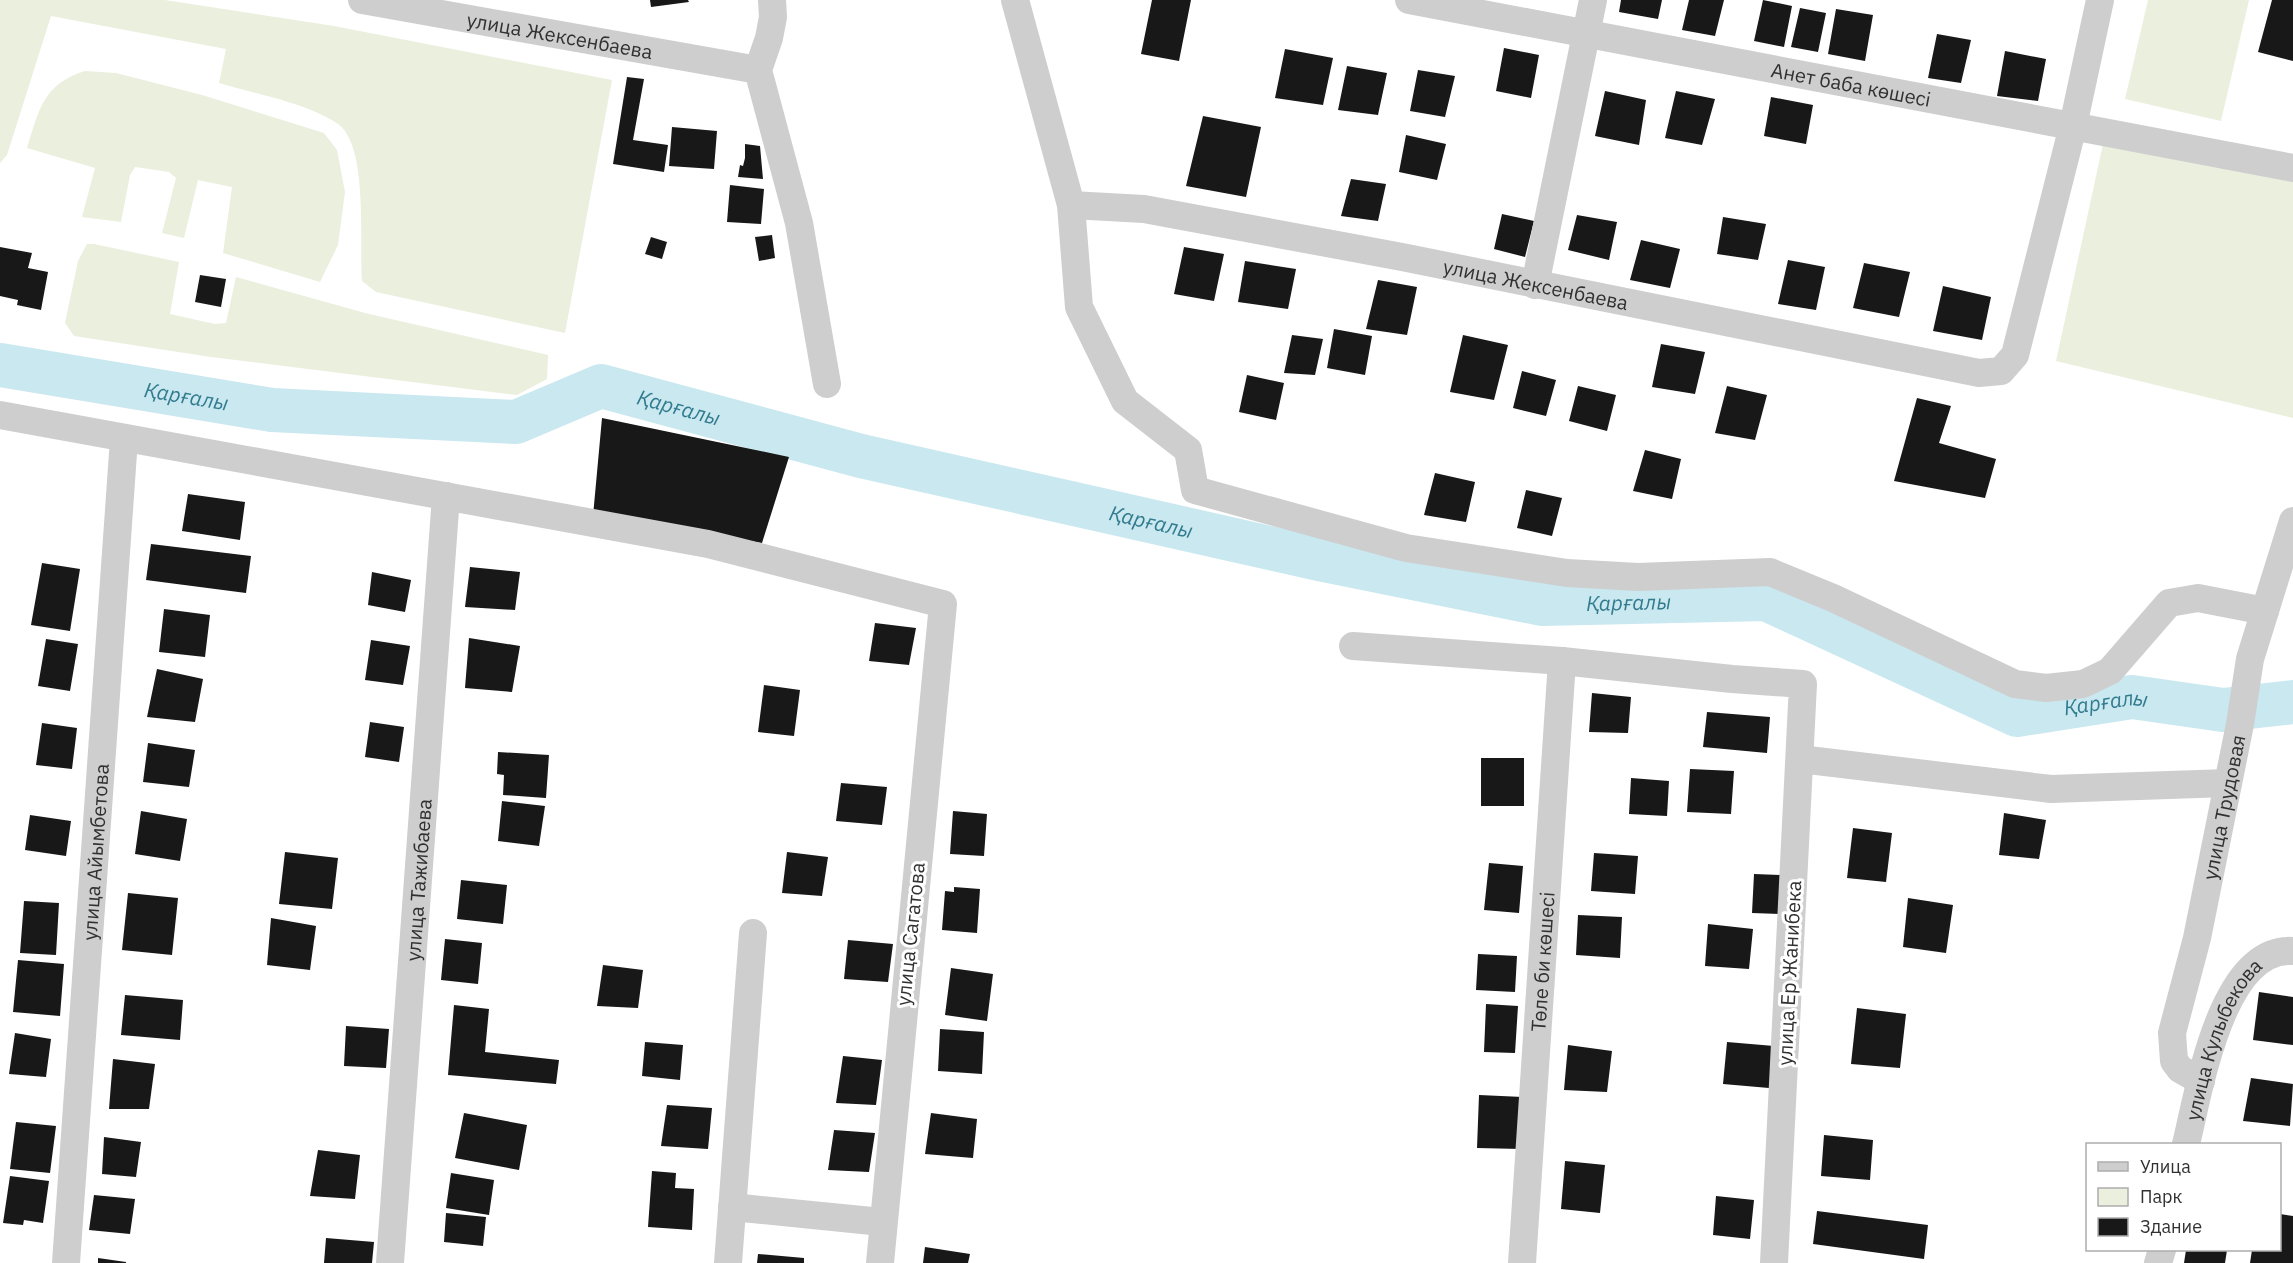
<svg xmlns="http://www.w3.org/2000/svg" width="2293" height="1263" viewBox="0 0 2293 1263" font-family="'IBM Plex Sans',sans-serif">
  <rect width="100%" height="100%" fill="#fff"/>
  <path fill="#eaefde" d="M0 0H165L334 26 612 80 565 333 376 292 362 281C359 245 369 146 338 124 308 103 255 94 219 83L226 49 51 16 7 155 0 163Z
    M2148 0H2249L2221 121 2125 99Z
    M85 71 116 73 202 95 324 133 337 150 345 192 338 245 320 282 223 253 232 187 198 180 184 238 162 233 176 178 169 172 135 167 130 175 121 222 82 217 95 168 27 148C39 110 43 84 85 71Z
    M2103 144 2293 182V418L2056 361Z
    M87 244H94L179 262 170 314 215 324 226 323 236 277 365 313 548 355 547 379 517 395 211 357 74 336 65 323 78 261Z"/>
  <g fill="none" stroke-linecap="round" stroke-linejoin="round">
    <path stroke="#c9e8f0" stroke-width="44" id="s1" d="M0 365 272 410 516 422 601 386 861 456 1319 559 1542 604 1766 599 2017 715 2132 697 2223 710 2293 702"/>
  </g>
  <path fill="#181818" d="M650 0H688L689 2 651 7Z
    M1152 0H1191L1179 61 1141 54Z
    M1621 0H1662L1658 19 1619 12Z
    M1689 0H1724L1715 36 1682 30Z
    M1763 0 1792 6 1784 47 1754 41Z
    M2272 0H2293V61L2258 52Z
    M1800 8 1826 13 1818 52 1791 47Z
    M1836 9 1873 15 1865 61 1828 54Z
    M1937 34 1971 40 1961 83 1928 78Z
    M1504 48 1539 55 1531 98 1496 91Z
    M1285 49 1333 58 1323 105 1275 98Z
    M2005 51 2046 59 2038 101 1997 96Z
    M1347 66 1387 73 1378 115 1338 110Z
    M1418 70 1455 76 1445 117 1410 111Z
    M627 77 644 79 633 140 668 145 664 172 613 164Z
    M1605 91 1646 100 1639 145 1595 136Z
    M1676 91 1715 99 1702 145 1665 138Z
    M1771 97 1813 105 1806 144 1764 136Z
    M1203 116 1261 127 1246 197 1186 186Z
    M672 127 717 131 714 169 669 166Z
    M1406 135 1446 144 1437 180 1399 172Z
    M745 144 760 146 763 179 738 177 740 165 743 166 745 158Z
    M1351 179 1386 184 1378 221 1341 216Z
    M730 185 764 189 761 224 727 222Z
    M1502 214 1534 221 1525 257 1494 249Z
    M1577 215 1617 222 1609 260 1568 250Z
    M1723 217 1766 224 1758 260 1717 254Z
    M772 235 775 258 759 261 755 237Z
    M651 237 667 242 662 259 645 254Z
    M1641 240 1680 249 1670 288 1630 280Z
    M0 247 32 253 28 268 48 272 41 310 17 305 18 300 0 296Z
    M1184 247 1224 254 1214 301 1174 294Z
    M1788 260 1825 267 1816 310 1778 304Z
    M1245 261 1296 269 1288 309 1238 302Z
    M1864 263 1910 272 1899 317 1853 308Z
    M200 275 226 279 221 307 195 302Z
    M1378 280 1417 287 1407 335 1366 329Z
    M1943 286 1991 297 1982 340 1933 331Z
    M1334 329 1372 336 1365 375 1327 368Z
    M1292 335 1323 339 1315 375 1284 373Z
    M1463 335 1508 345 1494 400 1450 392Z
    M1661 344 1705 352 1695 394 1652 387Z
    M1522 371 1556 380 1546 416 1513 408Z
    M1247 375 1284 383 1276 420 1239 412Z
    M1578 386 1616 395 1607 431 1569 421Z
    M1727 386 1767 395 1755 440 1715 433Z
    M1917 398 1951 406 1939 443 1996 459 1985 498 1894 481Z
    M602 418 789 457 762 543 593 516Z
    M1645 450 1681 459 1672 499 1633 491Z
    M1435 473 1475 482 1466 522 1424 515Z
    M1526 490 1562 498 1552 536 1517 528Z
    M188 494 245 502 240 540 182 531Z
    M151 544 251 556 246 593 146 580Z
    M42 563 80 569 70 631 31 625Z
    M470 567 520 572 515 610 465 607Z
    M372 572 411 580 405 612 368 605Z
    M164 609 210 615 205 657 159 652Z
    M875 623 916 628 909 665 869 661Z
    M469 638 520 646 512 692 465 688Z
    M46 639 78 644 70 691 38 686Z
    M371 640 410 646 403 685 365 680Z
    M157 669 203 679 195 722 147 717Z
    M764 685 800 690 794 736 758 732Z
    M1592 693 1631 697 1628 733 1589 732Z
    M1707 712 1770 717 1767 753 1703 747Z
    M370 722 404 727 399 762 365 757Z
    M42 723 77 728 72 769 36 765Z
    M148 743 195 750 189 787 143 782Z
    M498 752 549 755 546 798 503 795 504 775 497 774Z
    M1481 758H1524V806H1481Z
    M1690 769 1734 771 1731 814 1687 812Z
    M1631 778 1669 781 1667 816 1629 814Z
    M841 783 887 787 882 825 836 821Z
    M502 801 545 806 539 846 498 841Z
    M141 811 187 819 180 861 135 854Z
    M953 811 987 814 984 856 950 854Z
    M2004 813 2046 820 2039 859 1999 855Z
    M30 815 71 821 66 856 25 850Z
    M1853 828 1892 833 1886 882 1847 878Z
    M285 852 338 858 332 909 279 904Z
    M787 852 828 857 822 896 782 893Z
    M1594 853 1638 856 1635 894 1591 891Z
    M1489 863 1523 866 1519 913 1484 910Z
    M1754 874 1783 875 1781 914 1752 913Z
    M461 880 507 885 503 924 457 919Z
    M954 887 980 889 977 933 942 930 945 891 954 892Z
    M128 893 178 898 172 955 122 950Z
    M1908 898 1953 905 1946 953 1903 947Z
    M24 901 59 903 56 955 20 953Z
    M1578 915 1622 917 1620 958 1576 955Z
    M271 918 316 926 310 970 267 965Z
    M1708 924 1753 929 1749 969 1705 966Z
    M445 939 482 943 478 984 441 980Z
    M848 940 893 944 888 982 844 979Z
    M1478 954 1517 956 1515 992 1476 990Z
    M18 960 64 964 60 1016 13 1012Z
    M603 965 643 970 638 1008 597 1006Z
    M951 968 993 974 987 1021 945 1015Z
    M2259 992 2293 997V1045L2253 1040Z
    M125 995 183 1000 180 1040 121 1035Z
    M1486 1004 1518 1006 1515 1053 1484 1052Z
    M454 1005 489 1009 485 1052 559 1060 556 1084 448 1075Z
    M1857 1008 1906 1014 1900 1068 1851 1064Z
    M346 1026 389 1029 386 1068 344 1066Z
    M940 1029 984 1032 982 1074 938 1071Z
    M15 1033 51 1039 46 1077 9 1074Z
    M645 1042 683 1045 680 1080 642 1076Z
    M1727 1042 1774 1046 1769 1088 1723 1084Z
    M1568 1045 1612 1051 1607 1092 1564 1090Z
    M843 1056 882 1060 876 1105 836 1103Z
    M113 1059 155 1064 149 1109H109Z
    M2251 1078 2293 1084 2290 1126 2243 1121Z
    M1479 1095 1523 1097 1521 1149 1477 1148Z
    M667 1105 712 1108 708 1149 661 1146Z
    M464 1113 527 1125 519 1170 455 1158Z
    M931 1113 977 1119 973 1158 925 1154Z
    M16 1122 56 1126 50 1173 10 1169Z
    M834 1130 875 1133 869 1172 828 1170Z
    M1824 1135 1873 1140 1870 1180 1821 1176Z
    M104 1137 141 1142 136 1177 102 1174Z
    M318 1150 360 1155 355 1199 310 1196Z
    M1565 1161 1605 1165 1600 1213 1561 1209Z
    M652 1171 676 1173 675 1188 694 1189 692 1230 648 1227Z
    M451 1173 494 1180 489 1215 446 1208Z
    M10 1176 49 1181 43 1223 24 1220 23 1225 3 1223Z
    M94 1195 135 1199 130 1234 89 1230Z
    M1716 1196 1754 1200 1750 1239 1713 1235Z
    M1817 1211 1928 1225 1924 1259 1813 1244Z
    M446 1213 486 1217 483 1246 444 1242Z
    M2280 1214 2293 1216V1263H2250L2252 1250H2280Z
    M326 1238 374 1242 372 1263H324Z
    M925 1247 970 1254 968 1263H923Z
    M2186 1250H2227L2225 1263H2184Z
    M758 1254 804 1258V1263H757Z
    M98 1258 126 1262V1263H98Z"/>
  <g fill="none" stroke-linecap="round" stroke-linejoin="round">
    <g stroke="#cecece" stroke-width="28">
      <path id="s2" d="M362 0 758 70"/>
      <path d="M772 0 773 17 769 38 758 70 799 223 827 384"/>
      <path d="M1015 0 1071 205 1079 307 1125 401 1188 450 1195 490 1406 548 1567 573 1638 577 1770 572 1833 598 2015 684 2046 688 2083 684 2110 671 2169 603 2198 598 2265 611"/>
      <path id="s3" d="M1409 0 2293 168"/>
      <path id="s4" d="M1071 205 1144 209 1402 257 1979 373 2001 371 2015 355 2073 126 2100 0"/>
      <path d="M1535 285 1593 0"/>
      <path d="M0 415 708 544 943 604 880 1263"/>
      <path d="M1353 646 1562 661 1732 679 1803 684 1774 1263"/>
      <path d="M1800 759 2051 789 2228 783"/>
      <path id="s5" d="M2201 1081 2180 1069 2174 1061 2172 1033 2197 938 2240 724 2250 659 2293 521"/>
      <path id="s6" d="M2186 1144C2199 1092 2221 946 2293 951"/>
      <path d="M732 1207 882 1222"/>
      <path id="s7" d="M66 1263 124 439"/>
      <path id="s8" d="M390 1263 446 496"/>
      <path d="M728 1263 753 933"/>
      <path id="s9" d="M1522 1263 1562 661"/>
      <path d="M2158 1263 2162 1250"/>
    </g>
  </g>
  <g text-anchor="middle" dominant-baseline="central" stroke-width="6" stroke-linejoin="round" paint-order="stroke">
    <g font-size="20" fill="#313131" stroke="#fff">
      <text stroke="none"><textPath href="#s2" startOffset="201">улица Жексенбаева</textPath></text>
      <text stroke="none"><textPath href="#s3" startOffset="450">Анет баба көшесі</textPath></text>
      <text stroke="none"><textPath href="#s4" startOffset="472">улица Жексенбаева</textPath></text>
      <text stroke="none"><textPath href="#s5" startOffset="294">улица Трудовая</textPath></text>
      <text stroke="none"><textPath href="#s7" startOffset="412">улица Айымбетова</textPath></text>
      <text stroke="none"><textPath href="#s8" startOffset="384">улица Тажибаева</textPath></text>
      <text transform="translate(910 934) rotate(-84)">улица Сагатова</text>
      <text stroke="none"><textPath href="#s9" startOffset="302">Төле би көшесі</textPath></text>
      <text transform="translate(1789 973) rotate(-87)">улица Ер Жанибека</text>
      <text stroke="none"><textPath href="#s6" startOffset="112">улица Кулыбекова</textPath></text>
    </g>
    <g font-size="21" font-style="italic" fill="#327b8e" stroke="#fff">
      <text stroke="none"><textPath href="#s1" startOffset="189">Қарғалы</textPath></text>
      <text stroke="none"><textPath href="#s1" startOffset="693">Қарғалы</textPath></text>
      <text stroke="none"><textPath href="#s1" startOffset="1179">Қарғалы</textPath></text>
      <text stroke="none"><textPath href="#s1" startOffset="1665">Қарғалы</textPath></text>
      <text stroke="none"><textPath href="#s1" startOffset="2169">Қарғалы</textPath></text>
    </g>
  </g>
  <rect x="2086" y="1143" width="195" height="108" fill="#ffffff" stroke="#adadad" stroke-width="1.5"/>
  <rect x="2098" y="1162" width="30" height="9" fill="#cecece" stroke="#adadad" stroke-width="1.5"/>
  <text x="2140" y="1173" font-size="18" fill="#313131">Улица</text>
  <rect x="2098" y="1188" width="30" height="18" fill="#eaefde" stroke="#adadad" stroke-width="1.5"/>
  <text x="2140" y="1203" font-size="18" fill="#313131">Парк</text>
  <rect x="2098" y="1218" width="30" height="18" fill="#181818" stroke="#adadad" stroke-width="1.5"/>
  <text x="2140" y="1233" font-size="18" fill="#313131">Здание</text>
</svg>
